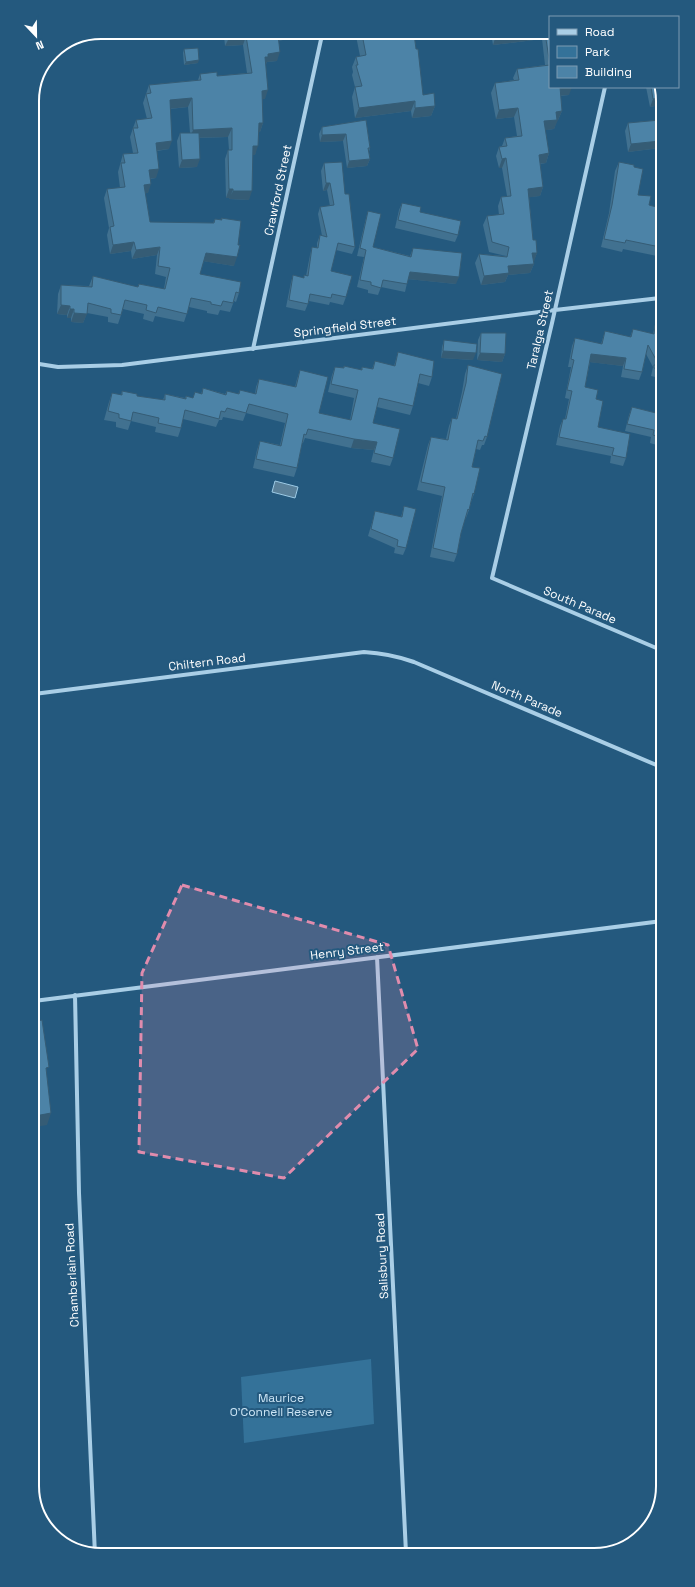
<svg xmlns="http://www.w3.org/2000/svg" width="695" height="1587" viewBox="0 0 695 1587" font-family="'Space Grotesk',sans-serif">
  <rect width="100%" height="100%" fill="#24597e"/>
  <path fill="#347299" d="M371 1359 374 1424 244 1443 241 1377Z"/>
  <path fill="#5b819a" stroke="#9dcbe6" d="M275 481 298 487 295 498 272 492Z"/>
  <g fill="none" stroke-linecap="round" stroke-linejoin="round">
    <path stroke="#a9cee6" stroke-width="4" d="M605 87 552 323 492 578 661 650
      M253 349 322 35
      M33 363 58 367 122 365 555 310 660 298
      M34 694 364 652C382 653 397 656 414 662L661 767
      M377 957 406 1553
      M75 995 79 1193 95 1555
      M34 1001 662 921"/>
  </g>
  <path fill="#417190" d="M491 33H550L569 95 560 96 562 111 558 120H557L554 129 545 130 549 153 546 163 540 164 543 187 540 196 529 197 533 240 537 253 533 262 534 264 530 273 508 275 505 282 481 285 475 263 479 254 506 256 489 252 483 225 487 216 499 215 498 206 501 197 507 196 502 168H499L496 156 499 147 502 146 505 138 517 136 514 117 496 119 491 93 495 83 514 80 513 78 517 69 545 65 542 39 493 45Z
    M357 34H414L423 95 435 106 431 116 412 118 411 111 355 118 352 97 355 87 352 75 353 72 352 67 356 57 360 56 356 36Z
    M284 35 283 40 278 41 277 61 267 62 266 64 265 99H262L263 123 260 132H259L255 155H252L249 200 229 199 230 198H226L225 159 228 150H229L228 137 199 138 197 167 179 168 177 141 180 133H190L188 107 170 109 169 149 157 151 156 178 150 179 148 193H145L150 222 213 223 215 219 221 220V218L234 266 203 261 200 274 239 293 236 302 234 301 230 312 220 310 218 315 207 313V311L189 307 184 322 155 316 153 322 143 319 144 314 123 309 118 324 108 322V317L87 313 83 323 71 322V318H67V315L57 314 58 294 61 285 89 286 93 276 137 287 139 284 164 289 166 277 155 274 157 255 132 259 131 251 110 254 107 235 109 228 104 198 107 189 120 188 118 172 123 154 133 153 130 137 133 128 136 120 147 119 143 103 149 85 198 80 200 74 217 76 247 73 243 45 225 46 224 36Z
    M184 49 198 63 184 65 183 53Z
    M646 87H659L660 148 628 152 625 131 628 123 658 120 655 106 650 107Z
    M366 120 370 148 369 152 370 159 367 166 347 168 343 141 320 142 319 134 322 127Z
    M619 162 634 167 638 195 649 205 660 208V254L658 253 657 256 623 249 622 252 601 247 609 213 615 171Z
    M324 163 345 194 355 247 352 254 336 250 331 271 346 297 343 305 330 302 329 305 309 301 305 311 286 307 291 282 293 275 303 278 306 276 310 255 312 247 317 248V243L320 235 322 236 318 214 320 207 330 206 327 190 323 191 321 171Z
    M402 203 420 212 458 235 455 242 395 228 399 210Z
    M368 211 373 247 410 256 413 248 456 284 408 279 405 292 381 287 378 295 368 293V290L357 287 364 257 357 256 366 218Z
    M655 325 660 326V380L659 378 651 376 653 367 646 354 642 372 639 380 621 377 623 366 590 362 585 387 596 399 598 427 626 458 623 466 610 463 611 456 556 445 560 426 563 419H565L569 399 565 398 571 367H568L572 346 575 338 601 344 605 331 630 337 633 329 653 334Z
    M481 333 505 354 502 362 477 360 478 340Z
    M444 340 473 360 441 358 442 347Z
    M398 352 432 377 429 386 418 383 413 406 410 415 377 407 373 423 393 458 390 466 371 462 374 450 351 448 305 438 303 443H302L297 468 294 477 253 468 257 450 260 441 280 445 285 423 246 413 243 421 223 417 222 420H219L216 427 183 419 181 428 178 437 155 432 156 427 131 421 128 430 116 427V422L104 420 109 402 112 393 121 395 122 391 137 396 163 400 165 394 185 398 186 396 193 398 195 392 201 394 203 388 225 394 227 391 238 394 240 390 255 394 256 387 259 379 295 387 297 379 300 370 319 413 350 420 354 398 328 392 332 375 335 367 343 368 344 366 361 370 362 367 372 369 375 361 394 366Z
    M468 365 487 437 484 445H482L480 450 476 449 472 467 474 494 471 502 469 510 466 518H465L461 533 457 554 454 562 430 557 442 496 417 490 428 445 431 437 446 439 449 426 452 418 456 419 462 392 465 374Z
    M632 407 660 414V446L650 443 651 437 625 431 629 415Z
    M404 506 406 548 403 555 394 553 395 548 368 536 373 519 375 511 401 517Z"/>
  <path fill="#355c75" d="M518 33H544L542 39 493 45 496 35Z
    M276 35H284L283 40 274 41Z
    M246 36 243 45 225 46 229 38Z
    M280 52 277 61 267 62 265 66V57L268 54Z
    M199 60 198 63 184 65 186 62Z
    M559 87H572L569 95 556 96Z
    M268 90 265 99H258L262 91Z
    M192 98 188 107 167 109 170 100Z
    M658 98 655 106 650 107 653 99Z
    M415 101 411 111 355 118 359 108Z
    M435 106 431 116 412 118 415 108Z
    M518 108 514 117 496 119 499 110Z
    M562 111 554 129 540 131 544 121 556 112Z
    M259 123H263L260 132H256Z
    M232 128 228 137 190 138 193 130Z
    M346 134 343 141 320 142 322 135Z
    M172 141 169 149 153 151 156 143Z
    M660 141V148L628 152 631 144Z
    M253 146H258L255 155H249Z
    M549 153 546 163 536 164 539 155Z
    M506 158 502 168H499L502 159Z
    M200 159 197 167 179 168 182 160Z
    M370 159 367 166 347 168 349 161Z
    M159 169 156 178 146 179 149 170Z
    M326 183H330L327 190 323 191Z
    M151 184 148 193 140 194 144 185Z
    M543 187 540 196 524 198 528 189Z
    M229 189H233L230 198H226Z
    M233 191H252L249 200 229 199Z
    M134 242 131 251 110 254 113 245Z
    M160 247 157 255 132 259 136 250Z
    M206 253 237 257 234 266 202 261Z
    M532 253H537L534 262 528 263Z
    M534 264 530 273 508 275 505 282 481 285 484 276 508 266Z
    M410 272 459 277 456 284 407 279Z
    M61 305 70 306 67 315 57 314Z
    M70 309H74L71 318H67Z
    M74 313 87 314 83 323 71 322Z
    M443 351 476 353 473 360 441 358Z
    M480 353 505 354 502 362 477 360Z
    M591 354 626 358 623 366 588 362Z
    M354 439 377 442 374 450 351 448Z
    M51 1113 47 1125 35 1127V1116Z"/>
  <path fill="#4c83a7" stroke="#355c75" d="M496 33H518L496 35Z
    M545 33H550V87H560L562 111 556 112 557 120 544 121 549 153 539 155 543 187 528 189 533 240H536L537 253H532L534 264 508 266 509 273 484 276 479 254 507 257 509 247 492 242 487 216 504 214 501 197 511 196 506 158 502 159 499 147 507 146 505 138 522 136 518 108 499 110 495 83 519 80 517 69 550 65Z
    M362 34H414L416 49H418L423 95 434 93 435 106 415 108V101L359 108 355 87 362 86 356 65H358L356 57 366 55Z
    M278 35 280 52 268 54V57H265L268 90 262 91 263 123H259L258 146H253L252 191H233V189H229L228 150H232V128L193 130 192 98 170 100 172 141 156 143 159 169 149 170 151 184 144 185 150 222 214 223 215 219 222 220 221 218 241 221 238 245H240L237 257 206 253 200 274 241 282 239 293 236 292 233 303 223 301 221 306 211 304V302L191 298 187 314 158 307 156 313 146 310 147 305 125 300 121 315 111 313V309L88 303 87 314 74 313V309H70V306L61 305V285L92 287 93 276 138 287 139 284 165 289 170 268 158 266 160 247 136 250 134 242 113 245 110 227 114 226 107 189 125 187 121 163H125L123 154 138 153 133 128H138L136 120 152 118 146 94 151 93 149 85 201 80 200 74 217 72V76L252 73 246 36 229 38 228 36Z
    M198 48 199 60 186 62 184 49Z
    M651 87H659V106L658 98 653 99Z
    M366 120 370 148H368L370 159 349 161 346 134 322 135V127Z
    M660 120V141L631 144 628 123Z
    M180 133H199L200 159 182 160Z
    M342 162 345 194H349L355 247 338 243 331 271 352 276 346 297 332 294 331 298 310 294 308 304 289 300 293 275 304 278V275L308 276 312 247 318 248 320 235 327 237 320 207 334 205 330 183H326L324 163Z
    M619 162 634 165V167L643 169 638 195 651 196 649 205 660 208V247L626 240 625 243 604 239 612 205Z
    M402 203 421 207 420 212 461 221 458 235 398 220Z
    M368 211 381 214 373 247 411 257 413 248 462 253 459 277 410 272 407 284 383 280 381 288 371 285V282L360 280 366 250 360 248Z
    M655 325 660 326V370L654 368V365H659L648 345 642 372 624 369 626 358 591 354 585 387 598 390 596 399 603 401 598 427 630 434 626 458 612 455 614 448 559 437 563 419H566L572 391 567 390 574 360 571 359 575 338 602 344 605 331 631 337 633 329 654 334Z
    M481 333H506L505 354 480 353Z
    M444 340 477 344 476 353 443 351Z
    M398 352 434 361 432 377 420 374 413 406 379 398 373 423 400 429 393 458 374 453 377 442 354 439 308 429 306 435 304 434 297 468 256 459 260 441 281 446 288 414 249 404 246 413 227 408 225 412 221 411 219 419 185 410 181 428 158 423 159 418 133 412 131 421 119 418V414L108 411 112 393 122 395V391L137 394V396L165 400V394L186 399V396L193 398 195 392 202 394 203 388 226 395 227 391 239 394 240 390 256 394 259 379 296 387 300 370 328 377 319 413 351 420 358 390 331 384 335 367 344 368V366L362 370V367L373 369 375 361 395 366Z
    M468 365 502 374 487 437 485 436 483 441 478 440 472 467 480 468 474 494 473 493 469 510 468 509 461 533 457 554 433 548 445 487 421 482 431 437 448 440 452 418 457 419 466 383Z
    M632 407 660 414V437L653 435 654 430 627 424Z
    M404 506 416 509 406 548 397 546 398 540 371 529 375 511 402 517Z
    M34 1017H38V1021L42 1020 49 1067 46 1068 51 1113 35 1116Z"/>
  <path fill="#e08cad" fill-opacity="0.2" stroke="#e08cad" stroke-width="3" stroke-dasharray="8 5" stroke-linejoin="round" d="M182 885 388 945 418 1049 284 1178 139 1152 142 973Z"/>
  <g text-anchor="middle" dominant-baseline="central" stroke-width="4" stroke-linejoin="round" paint-order="stroke">
    <g font-size="12" fill="#fff" stroke="#24597e">
      <text transform="translate(278 190) rotate(-78)">Crawford Street</text>
      <text transform="translate(345 327) rotate(-7)">Springfield Street</text>
      <text transform="translate(540 330) rotate(-77)">Taralga Street</text>
      <text transform="translate(580 605) rotate(23)">South Parade</text>
      <text transform="translate(207 662) rotate(-7)">Chiltern Road</text>
      <text transform="translate(527 699) rotate(23)">North Parade</text>
      <text transform="translate(347 951) rotate(-7)">Henry Street</text>
      <text transform="translate(382 1256) rotate(-93)">Salisbury Road</text>
      <text transform="translate(72 1275) rotate(-93)">Chamberlain Road</text>
    </g>
    <g font-size="12" fill="#cce5f5" stroke="#24597e">
      <text x="281" y="1398">Maurice<tspan x="281" dy="14">O'Connell Reserve</tspan></text>
    </g>
  </g>
  <path d="M0 0H695V1587H0ZM101 39H594A62 62 0 0 1 656 101V1486A62 62 0 0 1 594 1548H101A62 62 0 0 1 39 1486V101A62 62 0 0 1 101 39Z" fill="#24597e" fill-rule="evenodd"/>
  <path fill="none" stroke="#fff" stroke-width="2" d="M101 39H594A62 62 0 0 1 656 101V1486A62 62 0 0 1 594 1548H101A62 62 0 0 1 39 1486V101A62 62 0 0 1 101 39Z"/>
  <rect x="549" y="16" width="130" height="72" fill="#24597e" stroke="#7c9bb2"/>
  <rect x="557" y="29" width="20" height="6" fill="#a9cee6" stroke="#7c9bb2"/>
  <text x="585" y="36" font-size="12" fill="#ffffff">Road</text>
  <rect x="557" y="46" width="20" height="12" fill="#347299" stroke="#7c9bb2"/>
  <text x="585" y="56" font-size="12" fill="#ffffff">Park</text>
  <rect x="557" y="66" width="20" height="12" fill="#4c83a7" stroke="#7c9bb2"/>
  <text x="585" y="76" font-size="12" fill="#ffffff">Building</text>
  <g transform="translate(36 36) rotate(158)" stroke="#24597e" stroke-width="3" paint-order="stroke">
  <path d="M0-3L7 15L0 10L-7 15Z" fill="#ffffff"/>
  <text y="-6" font-size="11" font-weight="bold" text-anchor="middle" fill="#ffffff">N</text>
  </g>
</svg>
